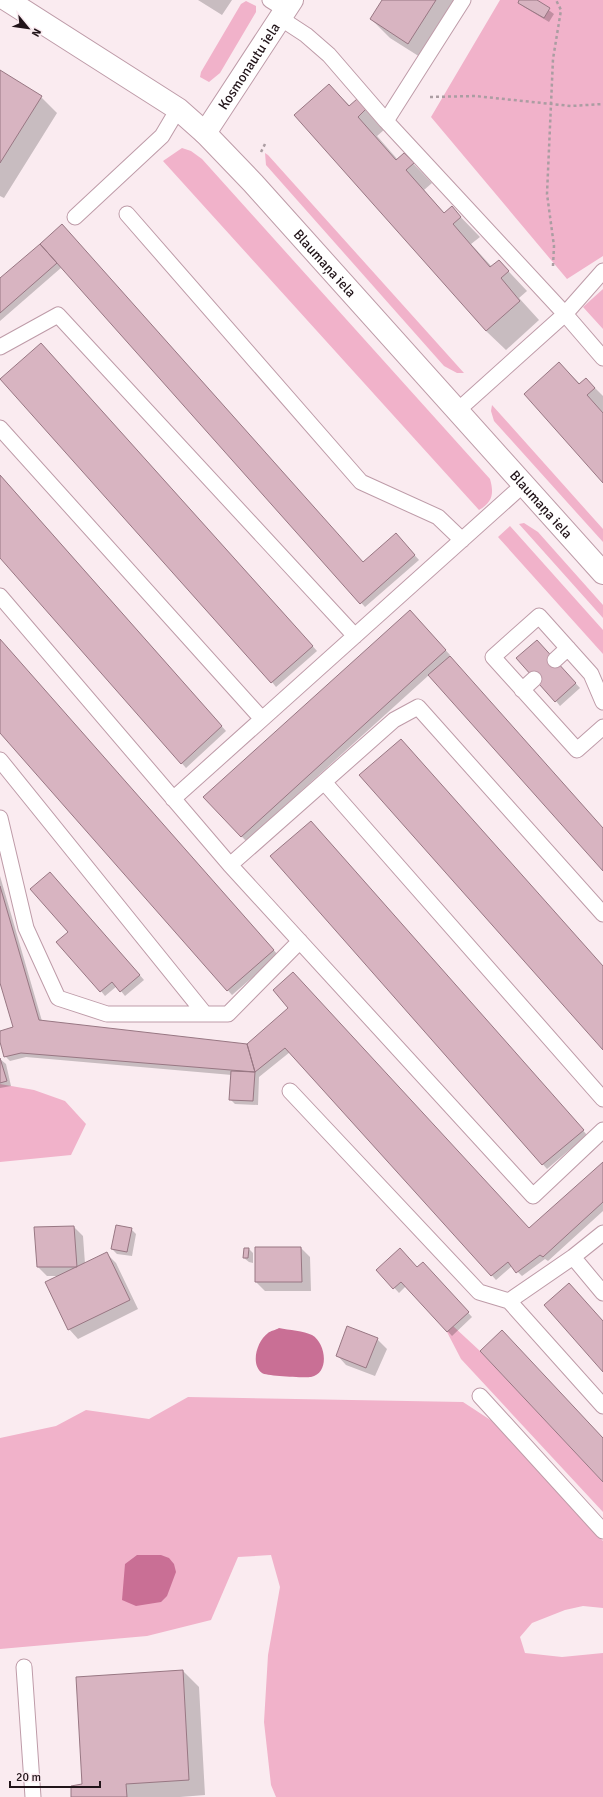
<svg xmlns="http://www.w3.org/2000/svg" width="603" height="1797" viewBox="0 0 603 1797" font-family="Signika,sans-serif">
  <rect width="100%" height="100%" fill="#faebf0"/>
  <path fill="#f1b2ca" d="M500 0H603V256L567 279 431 117Z
    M246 1 256 6V12L220 73 209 82 200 77 201 72 241 4Z
    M182 148 191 151 202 159 490 479C494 493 493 502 479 510L163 161Z
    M265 153 268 155 464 373H457L444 366 266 165Z
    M603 289V329L583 307Z
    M492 405 603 529V542L494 421 491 411Z
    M524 523 538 532 603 605V618L519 524Z
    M510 526 603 630V654L498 537Z
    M0 1084 34 1090 65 1101 86 1124 71 1155 0 1162Z
    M453 1326 480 1351 603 1482V1512L461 1359 447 1332Z
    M188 1397 463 1402 492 1421 603 1541V1608L583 1606 565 1610 532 1623 520 1637 525 1653 562 1657 603 1653V1797H276L271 1785 264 1722 268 1655 280 1587 271 1555 238 1557 211 1620 147 1636 0 1649V1438L56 1426 86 1410 149 1419Z"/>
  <path fill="#c96f95" d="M279 1328C289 1330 304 1331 312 1335 326 1343 330 1373 311 1377 304 1378 266 1376 262 1373 250 1364 257 1341 268 1333 270 1331 276 1330 279 1328Z
    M137 1555H161L169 1558 174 1564 176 1572 167 1596 161 1602 136 1606 122 1600 125 1564Z"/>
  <path fill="#0003" d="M198 0H232L222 15Z
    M383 0H468L428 62 390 38 371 19Z
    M521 0H535L554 14 549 22 524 7 519 3Z
    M0 72 41 97 57 113 4 198 0 196Z
    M329 85 350 106 357 100 376 119 385 129 377 136 398 160 404 154 432 183 424 190 445 214 452 208 480 237 471 244 492 267 499 261 527 291 519 298 539 320 506 350 486 331Z
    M62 226 363 564 400 539 419 560 365 607 62 267 0 321V279Z
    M46 349 317 651 276 687 272 682Z
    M559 363 580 384 586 379 603 396V482Z
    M0 475 226 731 186 768 0 557Z
    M415 616 450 655 449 657 603 829V869L429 675 246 841 204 797Z
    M0 640 278 955 232 995 0 731Z
    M541 646 580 688 560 706 556 701Z
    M316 827 587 1135 547 1169 272 856Z
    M0 876 42 1021 247 1045 289 1008 529 1229 603 1163V1211L548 1261 545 1259 522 1276 512 1266 496 1280 290 1052 259 1077 258 1105 235 1104 230 1099 232 1075 26 1057 10 1061 5 1056 0 1039V1032L14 1028 0 979Z
    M55 878 144 980 125 996 117 986 105 996 101 991 69 932Z
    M0 1059 6 1064 11 1086 0 1088Z
    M74 1227 83 1236 85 1264 107 1254 116 1263 138 1309 78 1339 69 1329 60 1276H47L38 1267Z
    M131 1229 136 1234 132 1256 117 1254 112 1249Z
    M301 1248 310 1257 311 1291H265L256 1282Z
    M249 1249 253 1253V1263L249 1262 244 1258Z
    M417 1268H427L472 1317 452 1336 406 1286 399 1293 378 1270Z
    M377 1339 387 1349 375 1376 346 1365 337 1355Z
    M183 1671 199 1687 205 1795 180 1797H72Z"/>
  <path fill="#d8b4c1" stroke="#987783" d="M382 0H436L408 44 370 19Z
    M519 0H537L550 8 544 18 518 3Z
    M0 70 42 96 0 163Z
    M329 84 349 106 357 99 366 109 358 117 396 160 404 153 414 163 406 170 444 213 452 206 461 217 453 224 490 267 499 260 509 271 501 278 520 301 486 331 294 115Z
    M62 224 363 562 396 533 415 555 360 604 40 244Z
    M40 244 57 263 0 313V278Z
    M41 343 313 646 271 683 0 379Z
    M559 362 579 384 586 378 595 388 587 395 603 413V483L524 394Z
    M0 475 222 726 181 764 0 558Z
    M410 610 446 650 241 837 203 797Z
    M0 639 274 950 227 991 0 733Z
    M537 640 576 683 555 702 516 658Z
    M450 656 603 828V871L428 675Z
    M401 739 603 966V1050L359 775Z
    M311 821 584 1130 542 1165 270 856Z
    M50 872 140 975 120 992 112 982 100 992 56 942 68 932 30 889Z
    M0 886 39 1020 247 1044 255 1072 21 1053 4 1057 0 1042V1031L13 1027 0 983Z
    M293 972 529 1228 603 1162V1202L543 1257 540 1255 516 1273 508 1262 491 1276 285 1048 255 1072 247 1044 288 1008 273 990Z
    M0 1058 7 1081 0 1083Z
    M231 1071 255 1072 253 1101 229 1100Z
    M116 1225 132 1228 127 1252 111 1249Z
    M74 1226 77 1267H37L34 1227Z
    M255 1247H301L302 1282H255Z
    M244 1248H249L248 1258H243Z
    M400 1248 417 1267 423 1262 469 1312 447 1332 401 1282 393 1289 376 1270Z
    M107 1252 130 1300 68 1330 45 1282Z
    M569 1283 603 1321V1372L544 1305Z
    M347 1326 378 1338 366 1368 336 1356Z
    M502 1330 603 1438V1482L480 1351Z
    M183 1670 189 1780 126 1784 127 1797H71V1786L82 1784 76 1677Z"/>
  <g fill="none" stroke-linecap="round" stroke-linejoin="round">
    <g stroke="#be9ba8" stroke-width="17">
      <path id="lane" d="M270 0 286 10
        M280 18 306 35 329 55 386 121 565 314 603 358
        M386 121 463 0
        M127 214 361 482 438 517 462 540
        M75 217 162 136 178 109
        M0 347 58 315 355 636
        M457 411 565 314 603 271
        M0 428 262 719
        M0 596 230 865 533 1196 603 1130
        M555 660 568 648
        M522 690 534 679
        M603 702 591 674 539 616 493 657 577 750 603 727
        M0 760 205 1014
        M324 782 603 1099
        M173 799 523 485
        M0 818 26 928 58 998 107 1014H228L300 941
        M230 865 394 720 418 707 603 914
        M290 1091 479 1292 509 1301 573 1257 603 1233
        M573 1257 603 1293
        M509 1301 603 1406
        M480 1396 603 1531
        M24 1667 33 1797"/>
    </g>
    <g stroke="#be9ba8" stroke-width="24">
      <g id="street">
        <path id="s1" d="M7 0 178 109 205 133 253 183 603 573"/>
        <path id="s2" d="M205 133 292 0"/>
      </g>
    </g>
    <path stroke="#ab9da2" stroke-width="2.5" stroke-dasharray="3 3" stroke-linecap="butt" d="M430 97 475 96 571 106 603 104
      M261 152 265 144
      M553 266 554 246 547 194 553 59 561 10 556 0"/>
    <use href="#lane" stroke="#fff" stroke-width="15"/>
    <use href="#street" stroke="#fff" stroke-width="22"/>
  </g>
  <g text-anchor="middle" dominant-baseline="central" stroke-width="3" stroke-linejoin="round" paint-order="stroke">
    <g font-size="14" fill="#211419" stroke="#faebf0">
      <text stroke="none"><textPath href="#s2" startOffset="80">Kosmonautu iela</textPath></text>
      <text stroke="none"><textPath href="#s1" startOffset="416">Blaumaņa iela</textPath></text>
      <text stroke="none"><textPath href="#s1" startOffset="740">Blaumaņa iela</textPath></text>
    </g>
  </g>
  <g transform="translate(28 28) rotate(119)" stroke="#faebf0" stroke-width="3" paint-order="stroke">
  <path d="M0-3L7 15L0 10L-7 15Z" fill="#211419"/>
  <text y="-6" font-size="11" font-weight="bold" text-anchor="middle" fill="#211419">N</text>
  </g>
  <path d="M10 1781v6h90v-6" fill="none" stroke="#211419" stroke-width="2"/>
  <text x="16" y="1781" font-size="12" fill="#211419" stroke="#faebf0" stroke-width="3" paint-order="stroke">20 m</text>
</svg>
